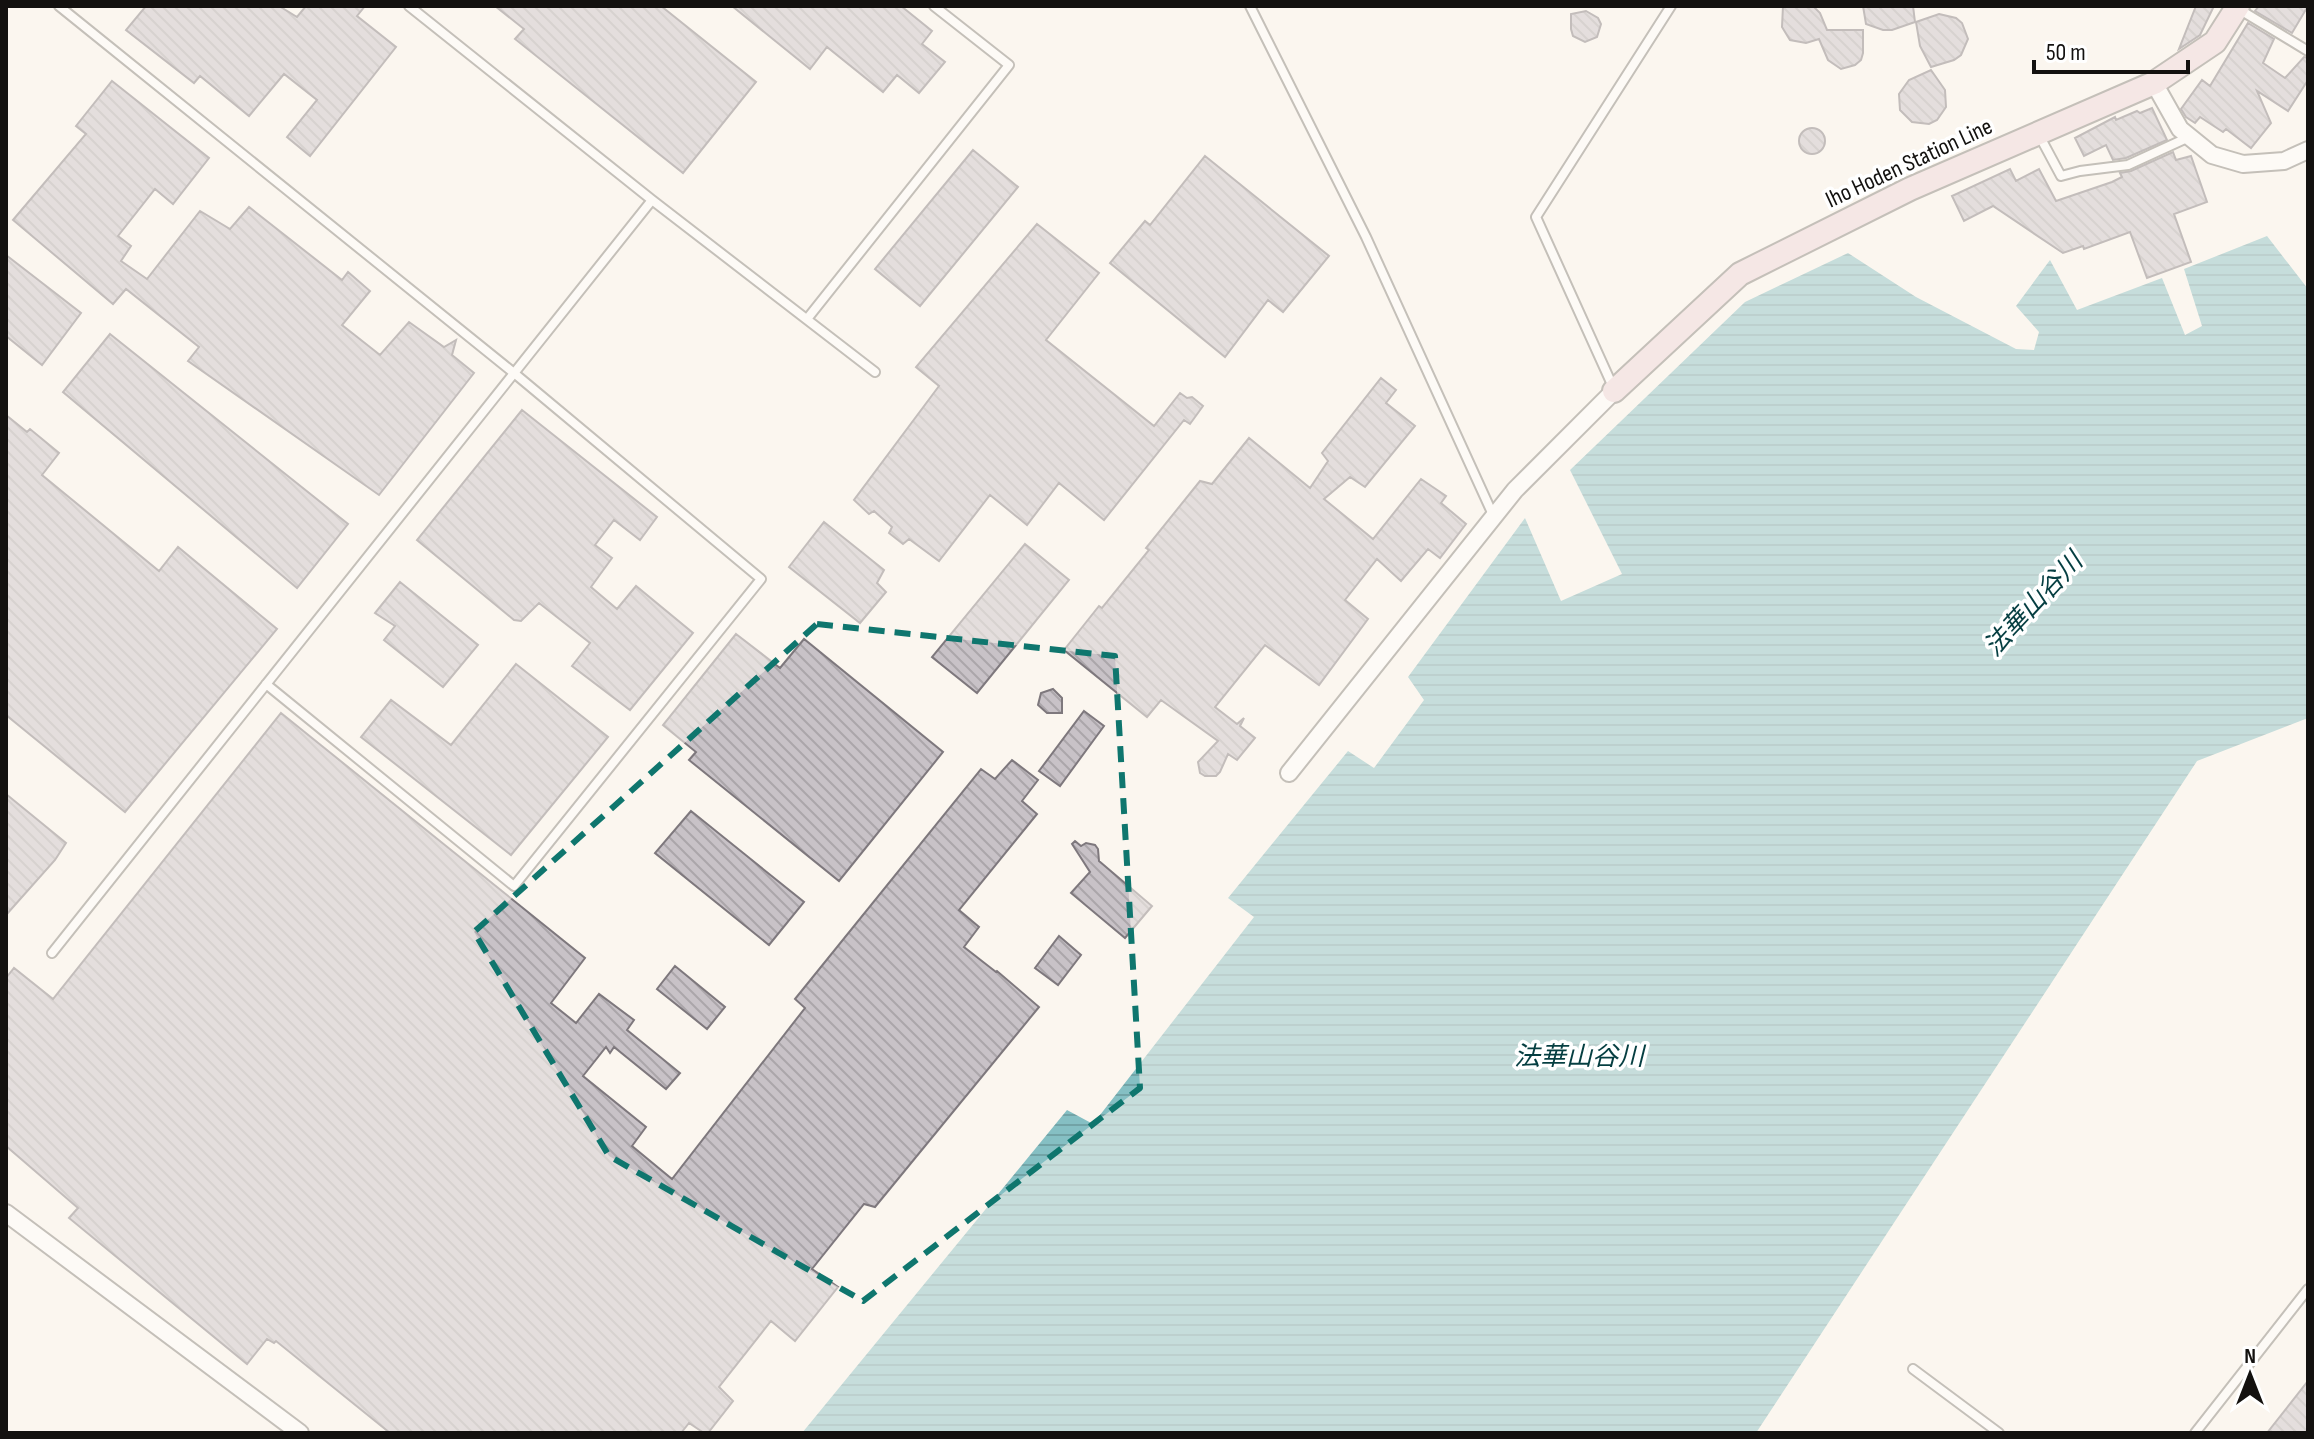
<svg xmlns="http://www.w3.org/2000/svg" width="2314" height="1439" viewBox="0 0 2314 1439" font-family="'Sofia Sans Condensed','Noto Sans JP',sans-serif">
  <defs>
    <pattern id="water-rules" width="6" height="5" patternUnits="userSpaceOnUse" patternTransform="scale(2)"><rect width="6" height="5" fill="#85bfc3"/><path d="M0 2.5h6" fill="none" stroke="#72a3a6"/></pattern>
    <pattern id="building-back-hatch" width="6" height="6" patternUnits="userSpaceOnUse" patternTransform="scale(2)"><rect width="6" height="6" fill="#c8c2c7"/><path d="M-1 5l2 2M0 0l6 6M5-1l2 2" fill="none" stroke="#aba6aa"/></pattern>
  </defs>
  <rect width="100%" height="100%" fill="#fbf6ef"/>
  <path fill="url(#water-rules)" d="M2267 236 2308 289V718L2197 761 1756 1433H802L1067 1110 1093 1124 1254 917 1228 898 1348 751 1374 768 1424 700 1408 677 1525 518 1561 601 1622 574 1570 470 1745 302 1848 253 1916 297 2016 349 2034 350 2039 332 2016 306 2050 260 2077 310 2162 278 2185 335 2202 326 2184 269Z"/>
  <path fill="url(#building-back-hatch)" stroke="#7e787d" stroke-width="2" d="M146 6H279L297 17 306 6H365L357 16 396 47 310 156 287 137 317 100 284 74 249 116 200 76 194 83 126 30Z
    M495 6H661L756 82 683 173 515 39 524 29Z
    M732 6H901L932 31 922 44 945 62 919 93 897 75 883 92 827 47 810 69Z
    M1783 6H1813L1820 13 1827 30H1863V53L1861 60 1855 65 1841 69 1828 60 1819 39 1806 43 1790 40 1782 27Z
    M1863 6H1913L1915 22 1892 30H1883L1866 24Z
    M2196 6H2214L2200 35 2179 49Z
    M2259 6H2308L2292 33 2255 11Z
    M1586 11 1598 18 1601 24 1597 37 1585 42 1573 36 1571 29V14Z
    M1939 14 1956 18 1962 23 1968 39 1961 55 1954 60 1931 67 1920 46 1916 22Z
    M2248 23 2274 39 2263 63 2285 78 2304 57 2308 58V80L2288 111 2257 91 2271 123 2251 148 2226 129 2223 132 2200 117 2195 123 2186 117 2181 109 2202 80 2210 86Z
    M1931 70 1945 90 1946 107 1937 120 1929 124 1912 122 1900 110 1899 94 1909 80Z
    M112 81 209 158 173 204 155 189 118 236 131 246 121 261 147 279 200 211 230 229 249 207 342 280 348 272 370 291 342 325 380 355 409 322 444 347 456 340 452 355 474 373 379 495 188 361 199 347 126 289 113 304 13 220 86 134 76 126Z
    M2152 108 2167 140 2126 158 2113 160 2106 145 2084 156 2075 138 2115 117 2116 120 2137 111 2140 113Z
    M1799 141a13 13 0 1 1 26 0a13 13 0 1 1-26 0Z
    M973 150 1018 187 920 306 875 269Z
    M2173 152 2176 160 2191 156 2207 202 2174 214 2191 262 2147 278 2130 232 2084 249 2083 246 2063 253 1993 206 1964 221 1952 196 2010 169 2016 181 2039 169 2056 201 2112 182 2122 177 2120 173 2131 171Z
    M1205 156 1329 256 1283 312 1268 300 1225 357 1110 263 1145 221 1150 225Z
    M1037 224 1099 273 1046 340 1154 426 1180 393 1187 398 1192 397 1203 406 1190 424 1184 420 1104 520 1059 483 1027 525 990 495 939 561 909 539 903 544 889 533 892 527 874 511 869 514 854 500 939 386 916 367Z
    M6 255 81 313 42 365 6 336Z
    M110 334 348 524 297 588 63 392Z
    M1381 378 1396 390 1386 403 1415 426 1365 487 1350 477 1324 499 1373 539 1421 479 1446 496 1441 503 1466 524 1440 558 1428 549 1401 581 1377 559 1345 600 1368 619 1319 685 1265 645 1215 707 1237 724 1244 718 1240 726 1255 738 1237 760 1228 754 1220 772 1216 776H1205L1200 773 1198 762 1218 741 1161 700 1147 717 1064 650 1099 606 1102 608 1149 550 1146 548 1200 481 1212 484 1249 438 1310 488 1328 461 1322 453Z
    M522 410 657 517 640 540 614 520 595 545 612 558 591 587 617 609 636 586 693 633 630 710 572 666 590 643 539 603 521 621 514 620 417 540Z
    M6 415 27 432 30 429 59 453 42 475 159 571 178 547 277 629 125 812 6 715Z
    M824 522 884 570 877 583 886 592 860 623 789 567Z
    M1025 544 1069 580 977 693 932 657Z
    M400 582 478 645 443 687 384 640 395 626 375 613Z
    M736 634 780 668 804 639 943 752 839 881 689 760 696 752 663 725Z
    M516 664 608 737 511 855 361 737 391 700 451 745Z
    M1053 689 1062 698V713H1047L1038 705 1041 693Z
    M1084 711 1104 726 1060 786 1039 771Z
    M281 713 585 958 551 1003 576 1023 599 994 634 1020 627 1030 680 1073 666 1089 614 1047 610 1053 606 1047 583 1076 646 1127 632 1146 672 1179 805 1008 795 999 981 769 995 779 1012 760 1038 780 1022 801 1037 814 959 910 979 927 964 947 996 972 997 971 1039 1007 875 1207 864 1204 812 1269 838 1287 795 1341 771 1321 719 1387 733 1401 708 1433H704L689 1423 681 1433H390L276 1341 274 1343 267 1339 247 1364 69 1218 78 1208 6 1146V978L14 968 53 999Z
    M6 794 66 843 55 860 6 915Z
    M691 811 804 902 769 945 655 853Z
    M1075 841 1081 846 1086 843 1095 845 1098 849 1099 861 1152 906 1125 938 1071 893 1090 872 1072 844Z
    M1059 936 1081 955 1058 985 1035 968Z
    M675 966 725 1007 707 1029 657 989Z
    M2308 1381V1433H2267Z"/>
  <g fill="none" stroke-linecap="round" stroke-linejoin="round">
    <g stroke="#827e78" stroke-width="12">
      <path id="lane" d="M59 6 514 373 761 579 514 886 266 684
        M409 6 652 200 875 372
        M1250 6 1366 237 1494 517
        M2237 8 2308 51
        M2039 135 2061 176 2080 171 2128 165 2189 137
        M807 319 1009 65 934 6
        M1614 389 1536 217 1671 6
        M52 953 652 200
        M1913 1369 1999 1433
        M2195 1433 2308 1289"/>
    </g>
    <g stroke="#827e78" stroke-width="20">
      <path id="street" d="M2154 83 2180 129 2212 155 2243 164 2284 161 2308 150
        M1289 773 1515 490 1614 391
        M6 1213 300 1433"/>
    </g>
    <g stroke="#827e78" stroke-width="26">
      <path id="secondary" d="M1614 391 1740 274 1910 189 2154 83 2215 42 2238 6"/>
    </g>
    <use href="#lane" stroke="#fff" stroke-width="8"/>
    <use href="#street" stroke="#fff" stroke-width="16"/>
    <use href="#secondary" stroke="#eed4d9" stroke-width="22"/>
  </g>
  <path d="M0 0H2314V1439H0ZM817 624 1115 656 1140 1088 863 1301 609 1156 474 932Z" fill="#fbf6ef" fill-opacity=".55" fill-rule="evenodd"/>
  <path fill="none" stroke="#0f766e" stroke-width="6" stroke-dasharray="16 10" stroke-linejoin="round" d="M817 624 1115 656 1140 1088 863 1301 609 1156 474 932Z"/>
  <g text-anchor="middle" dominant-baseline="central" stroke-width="7" stroke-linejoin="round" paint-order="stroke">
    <g font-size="24" fill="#13110f" stroke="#fff">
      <text transform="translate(1909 163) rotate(-25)">Iho Hoden Station Line</text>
    </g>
    <g font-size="26" font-style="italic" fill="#053e41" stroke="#fff">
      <text transform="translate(2034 605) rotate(-47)">法華山谷川</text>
      <text x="1579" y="1057">法華山谷川</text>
    </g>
  </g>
  <rect width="2314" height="1439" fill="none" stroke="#13110f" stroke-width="16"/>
  <g transform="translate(2250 1375)" stroke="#ffffff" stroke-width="6" paint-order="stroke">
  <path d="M0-6L14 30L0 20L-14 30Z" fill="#13110f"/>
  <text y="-12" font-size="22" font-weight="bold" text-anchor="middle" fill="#13110f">N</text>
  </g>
  <path d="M2034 60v12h154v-12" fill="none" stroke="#13110f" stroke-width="4"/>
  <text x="2046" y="60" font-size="24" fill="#13110f" stroke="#ffffff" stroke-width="6" paint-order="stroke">50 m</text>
</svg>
